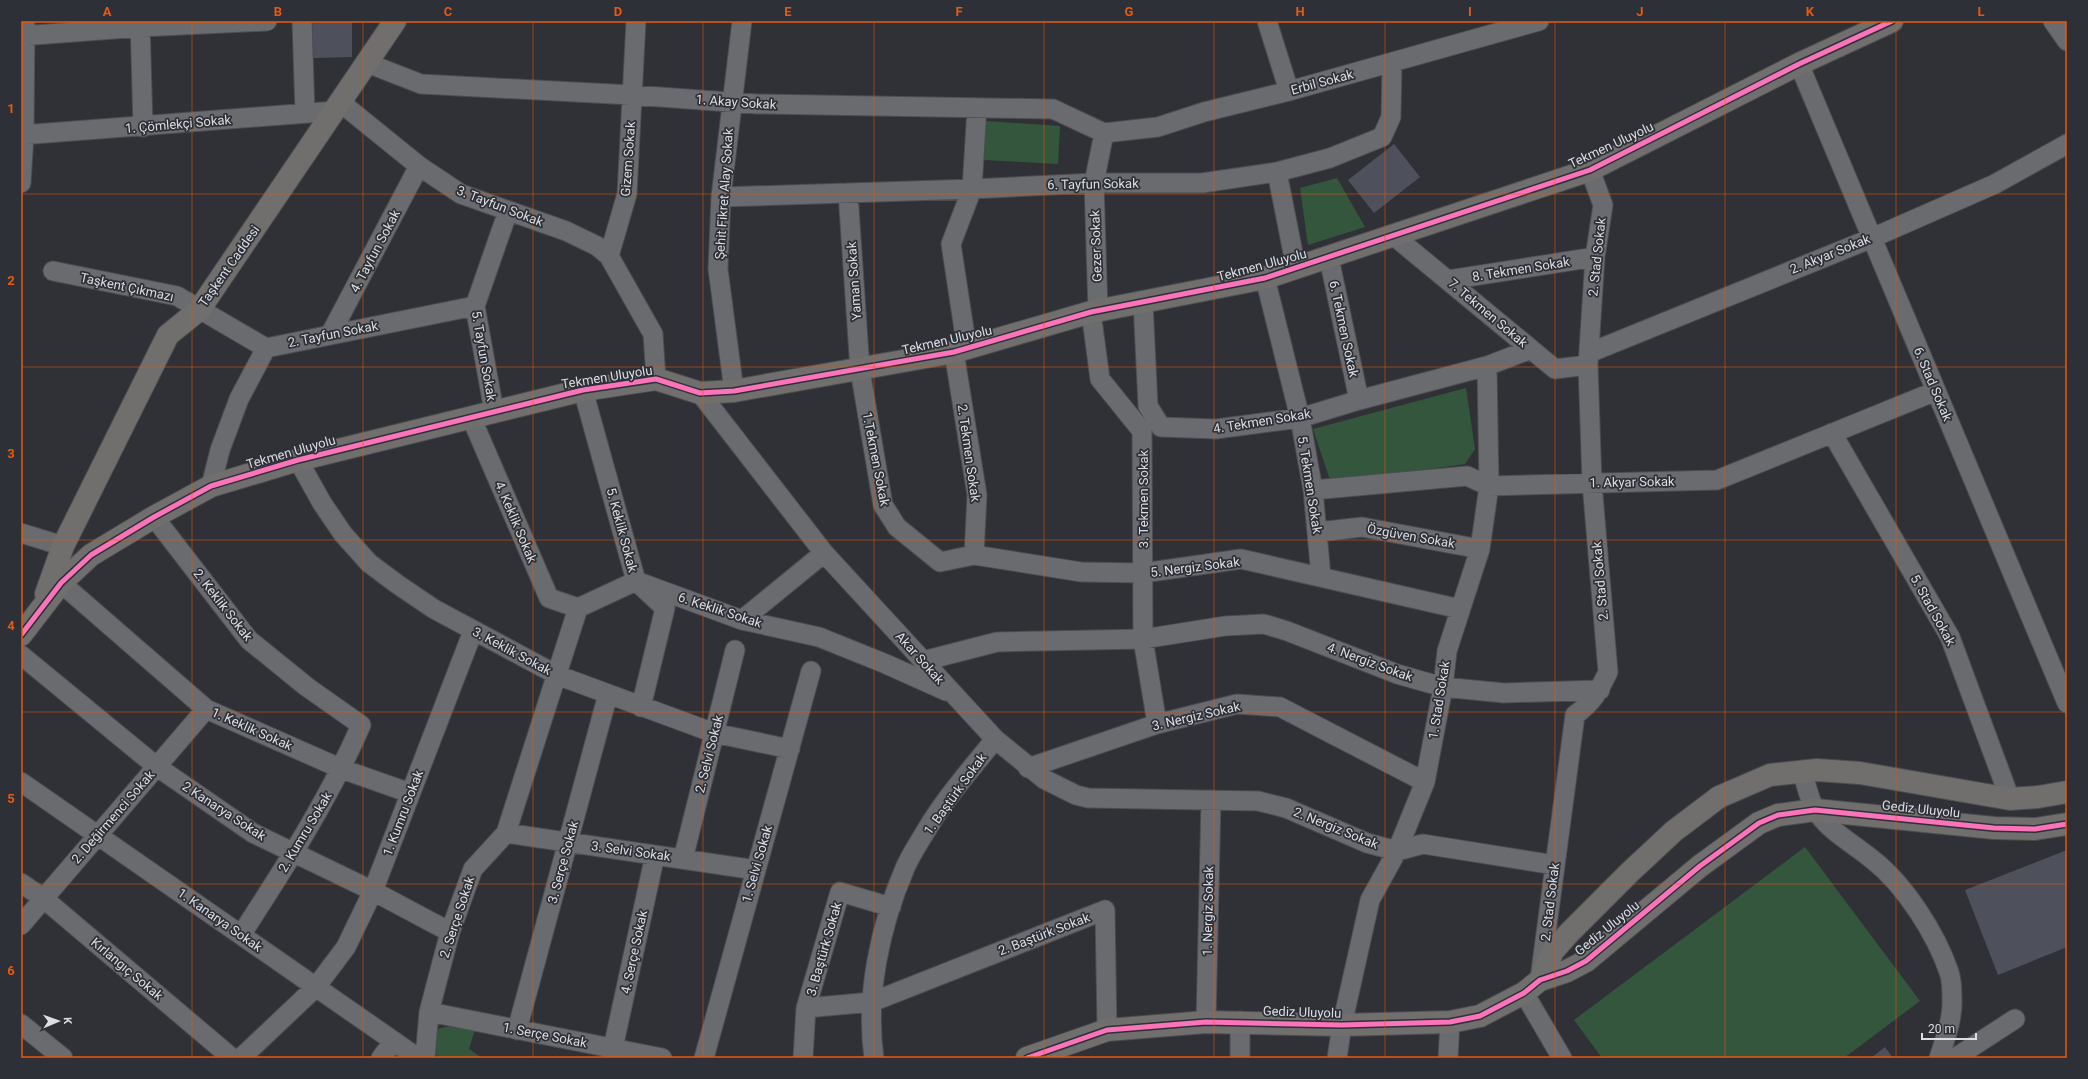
<svg xmlns="http://www.w3.org/2000/svg" width="2088" height="1079" viewBox="0 0 2088 1079" font-family="Roboto,sans-serif">
  <rect width="100%" height="100%" fill="#303136"/>
  <path fill="#34563d" d="M986 121 1060 126 1058 164 984 160Z
    M1337 178 1365 227 1308 245 1300 188Z
    M1466 388 1475 449 1465 464 1331 483 1313 429Z
    M1805 847 1920 1001 1844 1058H1602L1574 1020Z
    M456 1025 476 1026 469 1049 482 1058H441L432 1053 436 1029Z"/>
  <path fill="#4e505b" d="M312 21H352V57L313 58Z
    M1394 144 1420 177 1374 213 1348 180Z
    M2067 850V947L1998 975 1965 890Z
    M1885 1047 1893 1058H1871Z"/>
  <g fill="none" stroke-linecap="round" stroke-linejoin="round">
    <g stroke="#4c4d51" stroke-width="21">
      <path id="street" d="M140 21 143 127
        M302 21 305 113
        M636 21 627 194 609 256 653 334 656 379
        M1267 21 1289 91
        M2053 21 2067 41
        M21 36 141 27 267 21
        M367 63 421 84 632 95 757 104 1053 109 1104 133
        M1799 64 2067 703
        M340 102 419 166 461 194 566 231 597 246 609 256
        M1104 133 1158 127 1204 112 1289 91 1539 21
        M21 135 335 111
        M1277 172 1296 268
        M21 183 24 135 25 21
        M848 193 860 370 883 505 897 527 940 562 974 555 1081 572 1143 573 1241 559 1460 609
        M721 197 972 189 1094 183H1202L1277 172 1330 158 1382 137 1391 117 1392 63
        M1394 236 1555 369 1588 365
        M1329 258 1359 400
        M53 271 177 296 266 348 475 306
        M1265 278 1300 418 1313 490 1321 576
        M1448 280 1595 257
        M1143 302 1148 406 1161 427 1216 429 1300 418 1359 400 1487 366 1531 349
        M1098 311 1094 183 1104 133
        M1091 312 1100 379 1142 431 1143 639 1157 724
        M330 335 419 166
        M967 349 951 244 972 189 977 108
        M954 352 977 495 974 555
        M1589 353 1872 238 1995 184 2067 144
        M583 390 636 581 665 608 641 707
        M734 391 718 269 721 197 742 21
        M700 393 824 553 995 739 1044 779 1076 795 1088 798 1258 801 1286 808 1367 843 1397 851 1423 844 1555 865
        M494 411 475 306 508 211
        M471 417 549 598 578 608
        M1832 433 1950 637 2010 799
        M298 460 322 503 343 534 369 563 397 584 434 609 557 675 714 733 790 749
        M211 486 220 450 239 399 266 348
        M1313 490 1467 476 1489 486 1717 480 1936 391
        M154 517 249 640 307 687 361 725C329 799 285 867 241 935
        M1318 532 1362 527 1480 549
        M21 533 63 546
        M61 583 206 709 342 769 410 793
        M742 620 824 553
        M21 655 156 766 253 833 373 891 450 932
        M923 661 997 642 1143 639 1225 626 1264 624 1287 631 1397 674 1443 687 1504 693 1600 690
        M1028 768 1157 724 1237 704 1280 707 1425 782
        M1802 771C1806 783 1809 800 1816 811 1830 832 1854 844 1873 860 1905 885 1936 934 1949 972 1952 980 1952 991 1952 999 1953 1019 1945 1039 1939 1058
        M21 782 418 1058
        M506 833 756 870
        M683 859 735 650
        M21 883 43 898 232 1058
        M21 925 206 709
        M1541 971 1575 715C1593 702 1599 691 1608 672L1592 483 1588 365 1595 257 1603 205 1590 170
        M1524 993 1562 1058
        M806 1008 872 1002 1105 910 1107 1030
        M429 1012 662 1058
        M1206 1022 1211 800
        M21 1024 63 1058
        M517 1030 608 694
        M613 1048 655 855
        M241 1058 316 987 346 947 373 891 473 631
        M381 1058 394 1041
        M425 1058 429 1012 450 932 473 869 506 833 578 608 636 581 742 620 819 637 886 664 946 691
        M704 1058 811 671
        M803 1058 806 1008 840 892 891 907
        M874 1058C865 996 880 926 905 868 912 852 923 836 932 821 950 792 974 766 995 739
        M1240 1058V1021
        M1337 1058 1342 1025 1370 900 1397 851 1425 782 1443 687 1447 651 1480 549 1489 486 1487 366
        M1448 1058 1450 1022
        M1955 1058 2015 1019"/>
    </g>
    <g stroke="#4c4d51" stroke-width="24">
      <path id="secondary" d="M46 594 63 546 168 335 199 310 395 21
        M21 635 61 583 91 555 154 517 211 486 298 460 583 390 656 379 700 393 734 391 954 352 1091 312 1265 278 1590 170 1799 64 1892 21
        M1540 980 1553 951 1569 933 1630 872 1674 831 1719 797 1770 775 1817 770 1860 773 2010 799 2038 797 2067 792
        M1027 1058 1107 1030 1206 1022 1342 1025 1450 1022 1480 1016 1524 993 1540 980 1567 971 1586 961 1700 866 1759 823 1778 815 1815 810 1994 828 2035 829 2067 824"/>
    </g>
    <use href="#street" stroke="#6a6b6f" stroke-width="19"/>
    <use href="#secondary" stroke="#706f6e" stroke-width="22"/>
    <g stroke="#2e3038" stroke-width="8">
      <path id="cycleway" d="M21 635 61 583 91 555 154 517 211 486 298 460 583 390 656 379 700 393 734 391 954 352 1091 312 1265 278 1590 170 1799 64 1892 21
        M1027 1058 1107 1030 1206 1022 1342 1025 1450 1022 1480 1016 1524 993 1540 980 1567 971 1586 961 1700 866 1759 823 1778 815 1815 810 1994 828 2035 829 2067 824"/>
    </g>
    <use href="#cycleway" stroke="#fb73b8" stroke-width="5"/>
  </g>
  <path fill="none" stroke="#e8590c" stroke-width="1" stroke-opacity="0.55" d="M192 21V1058M363 21V1058M533 21V1058M703 21V1058M874 21V1058M1044 21V1058M1214 21V1058M1385 21V1058M1555 21V1058M1725 21V1058M1896 21V1058M21 194H2067M21 367H2067M21 540H2067M21 712H2067M21 884H2067"/>
  <g text-anchor="middle" dominant-baseline="central" stroke-width="3.5" stroke-linejoin="round" paint-order="stroke">
    <g font-size="13" fill="#dcdee3" stroke="#2e3038">
      <text transform="translate(1322 82) rotate(-15)">Erbil Sokak</text>
      <text transform="translate(736 102) rotate(4)">1. Akay Sokak</text>
      <text transform="translate(178 124) rotate(-5)">1. Çömlekçi Sokak</text>
      <text transform="translate(1611 145) rotate(-25)">Tekmen Uluyolu</text>
      <text transform="translate(628 159) rotate(-86)">Gizem Sokak</text>
      <text transform="translate(1093 184) rotate(-1)">6. Tayfun Sokak</text>
      <text transform="translate(724 194) rotate(-86)">Şehit Fikret Alay Sokak</text>
      <text transform="translate(500 206) rotate(21)">3. Tayfun Sokak</text>
      <text transform="translate(1096 246) rotate(-92)">Gezer Sokak</text>
      <text transform="translate(375 251) rotate(-62)">4. Tayfun Sokak</text>
      <text transform="translate(1830 254) rotate(-22)">2. Akyar Sokak</text>
      <text transform="translate(1597 257) rotate(-84)">2. Stad Sokak</text>
      <text transform="translate(1262 265) rotate(-15)">Tekmen Uluyolu</text>
      <text transform="translate(229 266) rotate(-55)">Taşkent Caddesi</text>
      <text transform="translate(1521 269) rotate(-9)">8. Tekmen Sokak</text>
      <text transform="translate(854 281) rotate(-94)">Yaman Sokak</text>
      <text transform="translate(127 287) rotate(12)">Taşkent Çıkmazı</text>
      <text transform="translate(1488 313) rotate(40)">7. Tekmen Sokak</text>
      <text transform="translate(1344 329) rotate(78)">6. Tekmen Sokak</text>
      <text transform="translate(333 334) rotate(-11)">2. Tayfun Sokak</text>
      <text transform="translate(947 340) rotate(-13)">Tekmen Uluyolu</text>
      <text transform="translate(484 356) rotate(80)">5. Tayfun Sokak</text>
      <text transform="translate(607 377) rotate(-9)">Tekmen Uluyolu</text>
      <text transform="translate(1933 384) rotate(67)">6. Stad Sokak</text>
      <text transform="translate(1262 421) rotate(-9)">4. Tekmen Sokak</text>
      <text transform="translate(291 452) rotate(-16)">Tekmen Uluyolu</text>
      <text transform="translate(969 453) rotate(82)">2. Tekmen Sokak</text>
      <text transform="translate(876 459) rotate(79)">1.Tekmen Sokak</text>
      <text transform="translate(1632 482) rotate(-1)">1. Akyar Sokak</text>
      <text transform="translate(1310 485) rotate(81)">5. Tekmen Sokak</text>
      <text transform="translate(1143 499) rotate(-90)">3. Tekmen Sokak</text>
      <text transform="translate(516 522) rotate(67)">4. Keklik Sokak</text>
      <text transform="translate(622 530) rotate(75)">5. Keklik Sokak</text>
      <text transform="translate(1411 536) rotate(10)">Özgüven Sokak</text>
      <text transform="translate(1195 567) rotate(-7)">5. Nergiz Sokak</text>
      <text transform="translate(1600 581) rotate(-95)">2. Stad Sokak</text>
      <text transform="translate(223 605) rotate(52)">2. Keklik Sokak</text>
      <text transform="translate(720 610) rotate(18)">6. Keklik Sokak</text>
      <text transform="translate(1933 610) rotate(61)">5. Stad Sokak</text>
      <text transform="translate(512 651) rotate(28)">3. Keklik Sokak</text>
      <text transform="translate(920 658) rotate(48)">Akar Sokak</text>
      <text transform="translate(1370 662) rotate(20)">4. Nergiz Sokak</text>
      <text transform="translate(1439 700) rotate(-81)">1. Stad Sokak</text>
      <text transform="translate(1196 716) rotate(-13)">3. Nergiz Sokak</text>
      <text transform="translate(252 729) rotate(24)">1. Keklik Sokak</text>
      <text transform="translate(709 754) rotate(-76)">2. Selvi Sokak</text>
      <text transform="translate(955 794) rotate(-54)">1. Baştürk Sokak</text>
      <text transform="translate(1921 809) rotate(6)">Gediz Uluyolu</text>
      <text transform="translate(224 811) rotate(33)">2 Kanarya Sokak</text>
      <text transform="translate(403 813) rotate(-69)">1. Kumru Sokak</text>
      <text transform="translate(113 817) rotate(-49)">2. Değirmenci Sokak</text>
      <text transform="translate(1336 828) rotate(22)">2. Nergiz Sokak</text>
      <text transform="translate(305 832) rotate(-59)">2. Kumru Sokak</text>
      <text transform="translate(631 851) rotate(8)">3. Selvi Sokak</text>
      <text transform="translate(563 862) rotate(-75)">3. Serçe Sokak</text>
      <text transform="translate(757 864) rotate(-74)">1. Selvi Sokak</text>
      <text transform="translate(1550 902) rotate(-83)">2. Stad Sokak</text>
      <text transform="translate(1208 911) rotate(-89)">1. Nergiz Sokak</text>
      <text transform="translate(457 917) rotate(-72)">2. Serçe Sokak</text>
      <text transform="translate(220 920) rotate(35)">1. Kanarya Sokak</text>
      <text transform="translate(1607 928) rotate(-39)">Gediz Uluyolu</text>
      <text transform="translate(1044 934) rotate(-21)">2. Baştürk Sokak</text>
      <text transform="translate(824 949) rotate(-74)">3. Baştürk Sokak</text>
      <text transform="translate(634 952) rotate(-78)">4. Serçe Sokak</text>
      <text transform="translate(127 969) rotate(40)">Kırlangıç Sokak</text>
      <text transform="translate(1302 1012) rotate(2)">Gediz Uluyolu</text>
      <text transform="translate(545 1035) rotate(11)">1. Serçe Sokak</text>
    </g>
  </g>
  <rect width="2088" height="1079" fill="none" stroke="#2e3038" stroke-width="44"/>
  <g transform="translate(58 1021) rotate(88)" stroke="#2e3038" stroke-width="3" paint-order="stroke">
  <path d="M0-3L7 15L0 10L-7 15Z" fill="#dcdee3"/>
  <text y="-6" font-size="11" font-weight="bold" text-anchor="middle" fill="#dcdee3">K</text>
  </g>
  <path d="M1922 1033v6h54v-6" fill="none" stroke="#dcdee3" stroke-width="2"/>
  <text x="1928" y="1033" font-size="12" fill="#dcdee3" stroke="#2e3038" stroke-width="3" paint-order="stroke">20 m</text>
  <rect x="22" y="22" width="2044" height="1035" fill="none" stroke="#e8590c" stroke-width="1.5"/>
  <g font-size="13" text-anchor="middle" font-weight="bold" fill="#e8590c">
    <text x="107" y="16">A</text>
    <text x="278" y="16">B</text>
    <text x="448" y="16">C</text>
    <text x="618" y="16">D</text>
    <text x="788" y="16">E</text>
    <text x="959" y="16">F</text>
    <text x="1129" y="16">G</text>
    <text x="1300" y="16">H</text>
    <text x="1470" y="16">I</text>
    <text x="1640" y="16">J</text>
    <text x="1810" y="16">K</text>
    <text x="1981" y="16">L</text>
    <text x="11" y="113">1</text>
    <text x="11" y="285">2</text>
    <text x="11" y="458">3</text>
    <text x="11" y="630">4</text>
    <text x="11" y="803">5</text>
    <text x="11" y="975">6</text>
  </g>
</svg>
